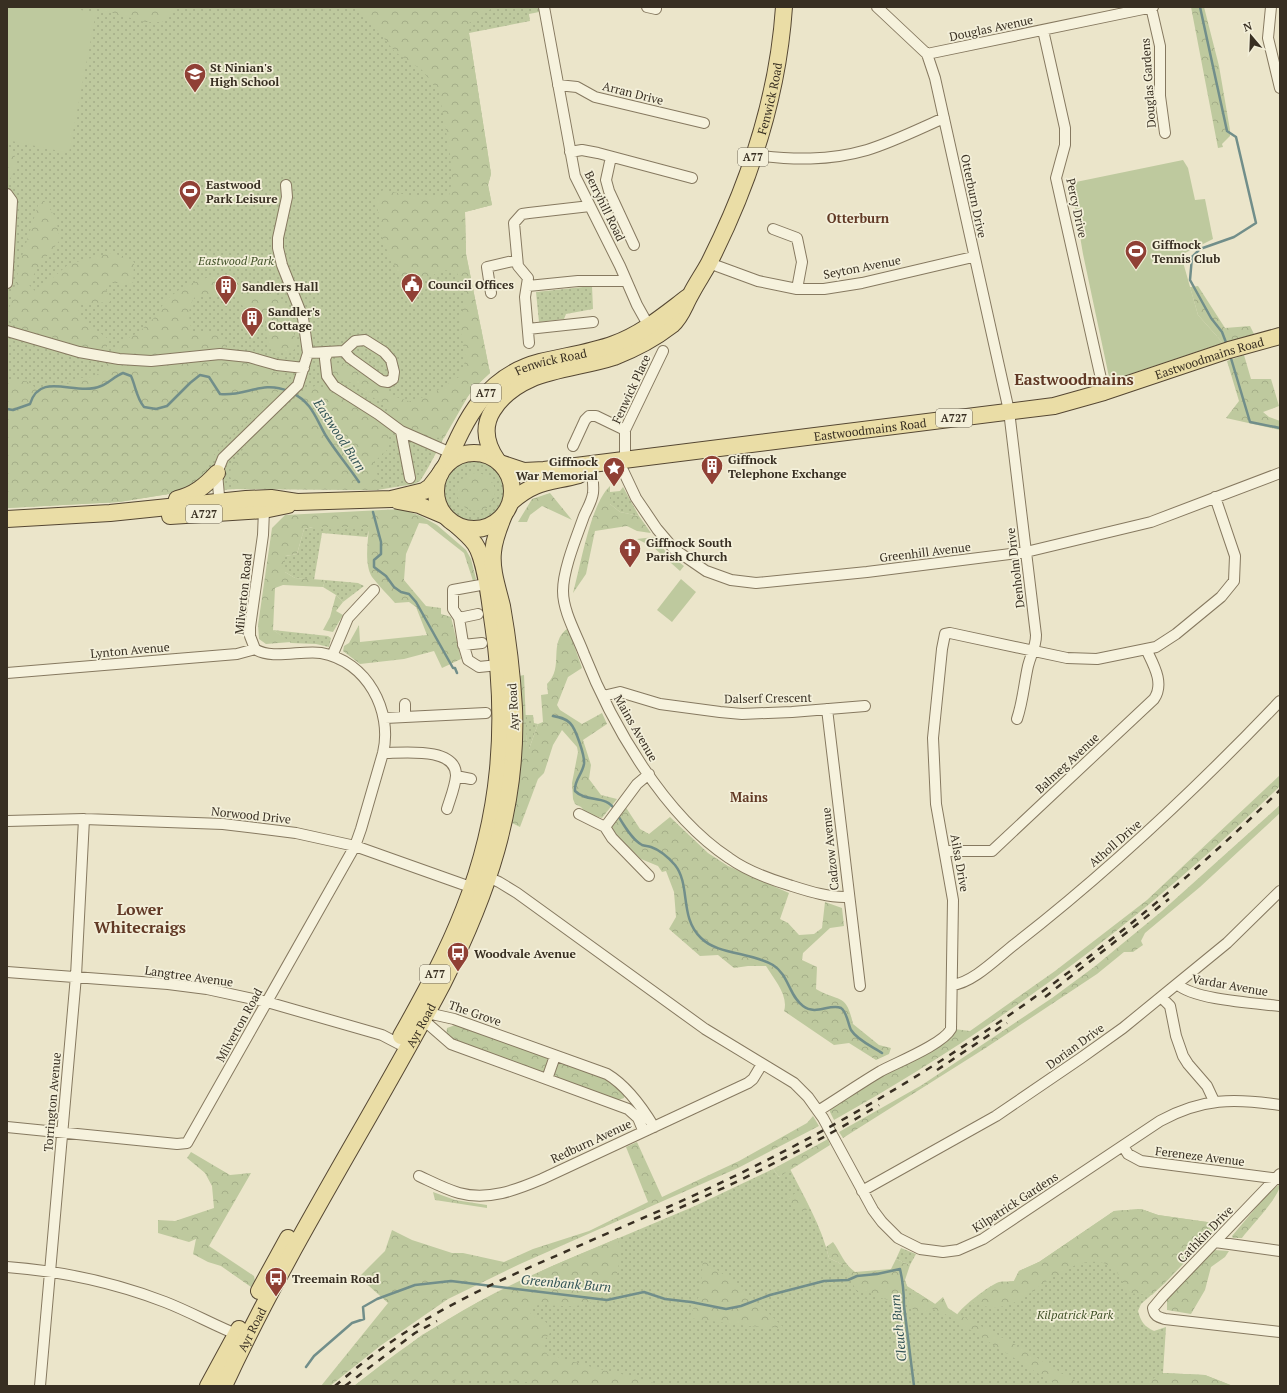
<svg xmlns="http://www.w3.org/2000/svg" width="1287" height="1393" viewBox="0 0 1287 1393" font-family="'PT Serif',serif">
  <defs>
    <pattern id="green-dots" width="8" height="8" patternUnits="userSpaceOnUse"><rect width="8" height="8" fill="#bec99e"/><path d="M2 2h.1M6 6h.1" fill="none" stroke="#a4ad88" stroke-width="1.8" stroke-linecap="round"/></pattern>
    <pattern id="forest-crowns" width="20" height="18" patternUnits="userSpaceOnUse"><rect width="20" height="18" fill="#bec99e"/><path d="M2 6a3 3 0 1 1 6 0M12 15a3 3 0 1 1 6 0" fill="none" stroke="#a4ad88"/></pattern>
  </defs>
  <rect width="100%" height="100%" fill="#ebe5ca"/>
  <path fill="url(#green-dots)" d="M7 7H539V12L529 14 530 21 469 33 491 174 488 185 492 205 465 212 466 254 490 373C455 401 444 445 420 481L414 484 377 490 237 489 175 493 119 502 7 508Z
    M592 286 593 309 566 314 564 319 539 322 536 292Z
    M442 492a33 33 0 1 1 66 0a33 33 0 1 1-66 0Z
    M623 487 639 516 620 512 610 504V492L620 491Z
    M313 527H370L367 537 322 533 314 580 295 578 285 572V556L297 554 304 529Z
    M325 580 358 583 364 586 343 602 336 595 323 587Z
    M273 630 328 636 331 638 329 647 316 644 291 643Z
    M525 715H533L534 723 538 724 529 749H527Z
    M773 1169 779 1177 790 1169C804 1197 822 1227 829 1258L843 1265 857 1276 900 1269 907 1286 935 1304 957 1315C961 1307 990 1285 999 1282 1003 1281 1010 1282 1014 1281L1019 1271 1039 1262 1114 1211 1141 1209 1158 1215 1221 1224 1165 1283 1141 1304 1138 1311C1141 1322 1144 1326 1154 1331L1166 1327 1163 1373 1205 1375 1233 1386H354L422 1335 480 1301 550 1267 695 1206Z
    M901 1248 916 1254 910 1265 896 1259Z"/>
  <path fill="url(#forest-crowns)" fill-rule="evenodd" d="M91 7H171L172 12 162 22H145Z
    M353 7H494L469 23V33L491 174 488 185 492 205 465 212 466 254 490 373 471 391 444 438C426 438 414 433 400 424L389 432 388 449 373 463 378 476 377 490 237 489 230 477 231 465 255 433 304 390 315 386 327 389 332 376 330 364 343 363 360 371 393 396 411 402 433 393 459 377 466 359 459 323 465 303 464 288 456 271 442 270 425 280 403 283 383 242 376 199 383 190 407 195 449 196 452 179 450 154 439 92 422 70 395 52 370 21ZM342 377 389 408 383 419 332 388Z
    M1191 7H1204L1219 66 1230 130V136L1222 144 1223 147 1218 148Z
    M7 152 14 153C17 164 16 170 9 180L7 179Z
    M41 196 56 218 60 240 41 263 28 284 36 292 69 264 110 253 123 256 134 262 133 283H104L110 302 80 304 78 316 108 339 105 353 16 327 7 318 22 256Z
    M215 275 277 296 288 309 297 346 291 353C261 356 269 335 265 314L244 309 241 303V296L195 297C187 307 188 321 193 333H217L224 337 226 348 235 360 267 368 280 374 286 379 285 385 227 440 213 456 201 480 191 486 175 493 119 502 7 508V379L26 381 39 390 54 388 80 378 92 377 103 371 107 361 125 340 139 332 154 318 166 300 184 286Z
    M1198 286 1225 328 1250 326 1254 334 1223 343 1198 315 1190 287Z
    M1244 355 1251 379H1271L1279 406 1263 412 1269 417 1280 421V430L1226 418 1239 401 1227 361Z
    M457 492a19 19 0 1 1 38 0a19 19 0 1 1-38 0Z
    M610 486V504L620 512 639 516 651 533 637 531 627 526 595 531 586 574 573 593C581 565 590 505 610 486Z
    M550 493 572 520 542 506 530 515 527 522H518L532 499Z
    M401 509 421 516 437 525 466 550 471 559 476 579 473 581 464 553 427 524 419 523 406 554 404 580 426 606 441 608V614L451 617 461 659 442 668 434 651 404 659 360 664 343 651 344 646 349 643 359 625 360 642 427 635 416 607 409 602 395 603C388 595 379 586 372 577 364 564 368 541 369 527H313L304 529 297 554 285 556V572L295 578 325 580 323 587 283 585 275 588 273 630 291 642 266 644 259 639 258 625 272 528 285 515Z
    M654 537 666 552 684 566 680 571 653 547 637 539Z
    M336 595 343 602 336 611 343 615 333 632 323 630 330 617Z
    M568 628 582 668 568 677 557 705 560 710 582 724 602 713 607 724 583 740 591 765 589 779 601 795 617 799 602 818 587 814 581 807 575 804 573 799 572 783 578 752 577 747 562 730 553 745 544 773 538 779 520 827 510 822 523 734 519 676 524 675 527 748 529 749 538 724 543 722 541 695 548 694 547 684C565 667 547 643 568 628Z
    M1280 775V786C1148 916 997 1029 834 1120L830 1112V1107L954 1029 970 1031 1055 971 1147 900Z
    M1280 805V813L1200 887 1145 933 1141 941 1143 945 1133 952H1124L1097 974 984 1049 843 1138 839 1132 922 1085 1052 998 1094 967 1162 911Z
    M625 806 640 829 649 834 670 817 708 853 728 866 789 893 780 919 788 923 799 935 814 934 822 928 825 902 842 908 844 926 830 928 803 953 802 960 817 967 816 989C840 1003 846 992 853 1024L879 1045 891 1048 889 1054 876 1060 849 1043 834 1045 784 1011C789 996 774 979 766 966H748L734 968 718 955 700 956 669 929 676 917 674 892 666 871 662 872 658 866 641 859 608 828Z
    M458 1024 549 1057 543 1074 446 1038 447 1028Z
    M558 1062 612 1081 625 1093 624 1098 618 1100 553 1078Z
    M813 1116 819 1126 738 1168 520 1264 448 1299 380 1346 330 1386H321L388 1303 359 1277 385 1251 392 1230 412 1240 452 1253H463L504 1262 533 1249 589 1231 648 1202 626 1147 637 1142 662 1197 739 1161 807 1123Z
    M828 1139 830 1145 779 1177 773 1169Z
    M191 1152 230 1175 251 1173 209 1246 254 1276 255 1281 251 1287 221 1266 208 1262 193 1254 196 1239 189 1242 158 1233V1220L175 1221 214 1208 212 1186 205 1173 187 1158Z
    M1280 1184C1280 1197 1251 1226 1242 1238H1233L1232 1236 1270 1191Z
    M800 1190 809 1207 804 1212 788 1204 787 1199Z
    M433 1192 455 1200 487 1205V1208L435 1200Z
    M1141 1209 1158 1215 1221 1224 1152 1295 1128 1293C1124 1286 1119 1272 1112 1267 1105 1262 1096 1261 1088 1262 1053 1267 1026 1305 999 1307 989 1308 981 1306 972 1302 988 1288 993 1283 1014 1281L1019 1271 1039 1262 1114 1211Z
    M618 1238C625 1278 607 1309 563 1306 549 1306 542 1302 528 1308L532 1316 546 1322 550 1333 543 1342 546 1354C567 1359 586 1366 607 1371 626 1375 643 1378 661 1386H553L503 1379H460L439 1386H354C394 1354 435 1325 480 1301 524 1277 571 1258 618 1238Z
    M833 1242C841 1253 844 1264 855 1272L891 1269 896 1259 910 1265 905 1280 907 1286 896 1300C877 1301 875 1290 857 1292L843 1265 829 1258 826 1247Z
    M1214 1250 1229 1251 1225 1257 1211 1267 1205 1290 1191 1314 1167 1310V1298Z
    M703 1260 741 1287 784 1328 748 1326 689 1318 700 1294Z
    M918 1293 935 1304 943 1297 948 1308 957 1314 1008 1340 1083 1386H1058L942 1312 932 1309 917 1314 907 1303Z
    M1163 1373 1205 1375 1233 1386H1140Z"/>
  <path fill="#bec99e" d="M7 7H66L96 13 69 153 7 140Z
    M1183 160 1188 168 1195 200 1205 199 1213 239 1181 255 1198 315 1223 343 1112 380 1109 377 1083 254 1071 183Z
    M681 579 696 592 672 622 657 610Z"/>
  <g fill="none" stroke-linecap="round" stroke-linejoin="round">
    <path stroke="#718e8a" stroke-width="2.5" d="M1200 7 1227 131 1236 137 1256 223 1234 237 1200 249 1192 257 1190 280 1211 318 1222 332 1227 345
      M1230 355 1250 422 1280 428
      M292 393C312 402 316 419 326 436 336 452 349 467 359 482
      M7 409 13 410 30 404C40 370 76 397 101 386 109 383 115 376 123 373L131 376C136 387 136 397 144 407L156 409 167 406 190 383 200 375 209 377 220 394C245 397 262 380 288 391
      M373 512 381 542V554L374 560V567L386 576 394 587 401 592 409 594 416 602 453 668H455L457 673
      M553 716C559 717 565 718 570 723 576 729 585 756 584 764 582 775 574 780 575 791 587 803 606 794 615 810
      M617 814C623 824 632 840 642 845 645 846 648 846 651 847 660 850 668 857 675 865 691 885 679 917 701 938 718 955 751 952 773 965 789 975 789 996 803 1006 816 1016 830 1003 841 1008 847 1012 848 1024 851 1030 857 1040 873 1047 882 1053
      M306 1367 314 1356 352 1323 364 1319 363 1307 377 1299 415 1285 451 1281 607 1300 644 1292 665 1299 691 1302 726 1309 741 1306 770 1295 824 1281 848 1280 857 1276 877 1274 900 1269C903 1282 904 1294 904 1306L914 1386"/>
    <g stroke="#867960" stroke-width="12">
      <path id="street" d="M544 7 575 176 620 266 637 305 651 330
        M647 7 656 9V7
        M877 7 927 54 935 78 1009 411 1036 635C1036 647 1031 654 1028 666 1024 684 1023 701 1017 719
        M1151 7 1160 46V96L1165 133
        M1271 7 1268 38 1280 88
        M1043 30 1065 128V145L1056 178 1104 392
        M927 54 1153 7
        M558 85 577 87 595 97 704 123
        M570 152 582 150 598 153 692 178
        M754 155C792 160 829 161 867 150 893 142 919 129 944 118
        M611 157 606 180 609 191 634 245
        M7 194 12 201 7 283
        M773 229 797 238 802 262 797 289
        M709 263 758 281 797 289H824L862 283 973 257
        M528 286 578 281H626
        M491 293 487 267 517 260
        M528 329 593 322
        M7 331 79 352 119 359 151 361 220 354 249 357 277 365 304 368
        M529 343 525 297 528 278 518 266 514 223 522 214 529 213 590 206
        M328 352 325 359 327 376 334 386 378 414 401 431 451 453
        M308 353 344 351 355 341 365 340 384 352 391 360 394 372 393 379 388 382 382 381 350 358 344 351
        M401 431 410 478
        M573 446 585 420 589 416H596L625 430
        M625 461V430L663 351
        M619 462 636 498 657 529 674 549 706 571 731 580 756 583 867 572 1026 552 1151 522 1280 473
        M589 463C592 473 594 483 593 493 592 501 587 509 584 516 577 536 563 569 563 591 563 612 577 635 584 654 612 725 664 815 729 858 747 871 769 879 789 885 808 891 829 898 848 897
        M220 507 217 473 223 458 298 385 308 353 303 318 282 265 278 248V238L287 197 286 185
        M486 584 453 590V609L459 618 463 643 468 660 479 667 498 665 501 661
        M459 618 478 614
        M463 645 482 643
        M332 656 348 618 374 590
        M7 673 237 654 255 649
        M603 696 620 692 660 704 720 712 742 714 792 712 865 706
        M405 704V717
        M827 709 860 986
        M385 718 486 713
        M383 753C402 753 457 746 456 776 455 787 450 799 447 809
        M456 776 471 779
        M579 814 605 827 612 838 649 876
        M7 821 84 819 223 824 296 833 355 846 476 889
        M605 827 637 784 649 774
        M945 851H992L1154 699C1165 683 1153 664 1146 649
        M483 875 499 882 517 893 705 1029 794 1083 808 1097 823 1118 873 1210 882 1222 898 1238 920 1249 943 1252 958 1250 983 1239 1160 1121C1202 1098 1234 1098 1280 1105
        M7 972 168 984 207 989 267 1002 382 1035 405 1047
        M1177 984C1194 1000 1255 1003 1280 1006
        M952 985C973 983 998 957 1015 944 1110 870 1197 788 1280 701
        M1161 997 1170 1006 1176 1036 1183 1056 1188 1064 1207 1086 1214 1101
        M423 1012 454 1019 607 1074C627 1086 642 1107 654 1127
        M420 1017 451 1044 628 1109 638 1118 643 1130
        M547 1079 555 1056
        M818 1111C839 1098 859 1084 881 1071 898 1062 943 1044 951 1029L953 900 936 804 933 738 942 649 945 634 950 633 1067 658 1097 659 1156 647 1176 634 1221 597 1234 581 1235 556 1215 497
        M7 1127 177 1144 187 1143 355 846 361 829 383 753C393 711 367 661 321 653 302 650 271 660 255 649L250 636V627L263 535 264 510
        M1123 1146 1128 1154 1141 1161 1280 1179
        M1280 1174 1163 1296 1153 1308C1154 1316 1158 1317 1165 1319L1280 1332
        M419 1176C432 1182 445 1189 459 1193 488 1201 516 1190 542 1179L748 1083 753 1079 762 1064
        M862 1191 996 1116 1081 1058 1123 1028 1227 943 1280 891
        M1215 1242 1280 1251
        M7 1267C60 1271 116 1283 165 1302 191 1312 215 1326 241 1336
        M40 1386 76 976 84 819"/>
    </g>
    <g stroke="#554733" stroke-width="18">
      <g id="primary">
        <circle cx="474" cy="491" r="38"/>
        <path id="s1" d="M497 460C486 444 482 427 493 410 520 368 572 371 614 357 635 349 654 339 672 325 682 316 684 306 691 294 696 284 703 274 709 263 749 184 778 96 784 7"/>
        <path id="s2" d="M500 463 524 471 544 470 1054 406 1104 392 1229 350 1280 336"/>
        <path id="s3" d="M446 465C466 418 486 376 540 362 564 356 590 353 614 344 642 334 664 315 688 297"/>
        <path d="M177 499C194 495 205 486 217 473"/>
        <path d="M398 501 419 505 445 516"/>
        <path d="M511 502C536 480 549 483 579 475"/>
        <path d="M170 516 264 510 288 505"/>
        <path d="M7 519 110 513 246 499 271 498 297 502 391 499 424 491 430 487 440 474"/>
        <path d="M401 1036C424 995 447 953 464 909 501 816 508 723 493 624 490 604 486 560 475 544 470 537 463 531 456 525"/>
        <path d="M259 1291 288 1238"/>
        <path d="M208 1386 239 1329"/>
        <path id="s4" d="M224 1386C288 1247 372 1118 443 983 487 895 518 808 514 708 512 674 508 640 502 606 498 589 491 570 493 552 494 539 499 527 504 515"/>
      </g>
    </g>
    <use href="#street" stroke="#f6f2dd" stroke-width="10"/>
    <use href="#primary" stroke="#eadda6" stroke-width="16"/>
    <path stroke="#382f22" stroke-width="2.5" stroke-dasharray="7 7" stroke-linecap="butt" d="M1045 997 1169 899
      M937 1070 1007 1023
      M654 1219C731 1186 807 1149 879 1105
      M335 1386C359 1365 385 1345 412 1328 458 1299 509 1276 558 1255 619 1228 680 1203 739 1174 938 1077 1122 946 1280 790
      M345 1386 415 1333 437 1321"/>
  </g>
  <defs>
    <g id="school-pin" transform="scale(1.15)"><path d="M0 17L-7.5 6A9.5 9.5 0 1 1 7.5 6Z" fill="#904035" stroke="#f3efd9"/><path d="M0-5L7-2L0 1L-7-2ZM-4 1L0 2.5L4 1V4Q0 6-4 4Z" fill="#fff"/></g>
    <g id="stadium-pin" transform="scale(1.15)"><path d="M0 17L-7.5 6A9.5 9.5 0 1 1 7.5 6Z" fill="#904035" stroke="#f3efd9"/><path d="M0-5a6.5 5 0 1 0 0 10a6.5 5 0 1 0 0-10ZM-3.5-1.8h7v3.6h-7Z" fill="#fff"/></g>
    <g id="civic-pin" transform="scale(1.15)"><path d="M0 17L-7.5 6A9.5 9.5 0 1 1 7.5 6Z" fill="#904035" stroke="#f3efd9"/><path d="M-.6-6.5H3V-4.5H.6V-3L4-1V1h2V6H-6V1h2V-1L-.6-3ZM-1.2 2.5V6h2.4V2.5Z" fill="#fff"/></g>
    <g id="building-pin" transform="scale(1.15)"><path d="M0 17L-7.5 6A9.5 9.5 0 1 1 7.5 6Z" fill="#904035" stroke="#f3efd9"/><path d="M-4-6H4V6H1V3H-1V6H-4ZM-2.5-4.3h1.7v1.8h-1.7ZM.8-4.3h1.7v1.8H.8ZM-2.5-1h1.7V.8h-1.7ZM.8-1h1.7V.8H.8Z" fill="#fff"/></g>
    <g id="sight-pin" transform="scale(1.15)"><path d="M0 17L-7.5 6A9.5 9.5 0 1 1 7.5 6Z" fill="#904035" stroke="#f3efd9"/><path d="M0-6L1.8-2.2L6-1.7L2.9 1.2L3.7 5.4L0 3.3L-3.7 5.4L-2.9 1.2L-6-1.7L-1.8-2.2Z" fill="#fff"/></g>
    <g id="church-pin" transform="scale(1.15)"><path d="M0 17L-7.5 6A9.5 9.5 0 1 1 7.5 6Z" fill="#904035" stroke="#f3efd9"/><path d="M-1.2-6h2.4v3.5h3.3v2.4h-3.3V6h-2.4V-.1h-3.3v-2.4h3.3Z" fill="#fff"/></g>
    <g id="bus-pin" transform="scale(1.15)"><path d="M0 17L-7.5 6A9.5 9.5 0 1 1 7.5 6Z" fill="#904035" stroke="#f3efd9"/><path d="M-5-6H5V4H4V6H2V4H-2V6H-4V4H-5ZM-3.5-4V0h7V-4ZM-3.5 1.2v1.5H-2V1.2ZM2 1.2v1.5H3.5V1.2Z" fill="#fff"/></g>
  </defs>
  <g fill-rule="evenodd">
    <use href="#school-pin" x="195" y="74"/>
    <use href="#stadium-pin" x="190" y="191"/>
    <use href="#stadium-pin" x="1136" y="251"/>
    <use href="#civic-pin" x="412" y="284"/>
    <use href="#building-pin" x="226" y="286"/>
    <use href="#building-pin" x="252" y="318"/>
    <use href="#building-pin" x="712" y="466"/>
    <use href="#sight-pin" x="614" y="468"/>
    <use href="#church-pin" x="630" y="549"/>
    <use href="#bus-pin" x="458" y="953"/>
    <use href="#bus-pin" x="276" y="1278"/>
  </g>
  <g text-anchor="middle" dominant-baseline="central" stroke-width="3.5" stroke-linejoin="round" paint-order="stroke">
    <g fill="#f3efd9" stroke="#706959" stroke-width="1">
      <rect x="738" y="148" width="30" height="18" rx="3"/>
      <rect x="471" y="384" width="30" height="18" rx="3"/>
      <rect x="936" y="409" width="36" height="18" rx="3"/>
      <rect x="186" y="505" width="36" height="18" rx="3"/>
      <rect x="420" y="965" width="30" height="18" rx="3"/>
    </g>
    <g font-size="11" font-weight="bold" fill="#382f22">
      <text x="753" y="157">A77</text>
      <text x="486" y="393">A77</text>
      <text x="954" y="418">A727</text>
      <text x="204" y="514">A727</text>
      <text x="435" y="974">A77</text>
    </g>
    <g font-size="12" fill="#382f22" stroke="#f3efd9">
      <text transform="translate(991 28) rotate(-12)">Douglas Avenue</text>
      <text transform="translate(1148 83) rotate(-94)">Douglas Gardens</text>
      <text transform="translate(633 93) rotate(14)">Arran Drive</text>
      <text stroke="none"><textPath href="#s1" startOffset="504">Fenwick Road</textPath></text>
      <text transform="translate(974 196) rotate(78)">Otterburn Drive</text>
      <text transform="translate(605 206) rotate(64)">Berryhill Road</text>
      <text transform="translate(1077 208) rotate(78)">Percy Drive</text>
      <text transform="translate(862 267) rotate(-11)">Seyton Avenue</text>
      <text stroke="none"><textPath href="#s2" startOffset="722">Eastwoodmains Road</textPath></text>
      <text stroke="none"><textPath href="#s3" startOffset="156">Fenwick Road</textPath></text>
      <text transform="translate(631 389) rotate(-65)">Fenwick Place</text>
      <text stroke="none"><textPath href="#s2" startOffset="374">Eastwoodmains Road</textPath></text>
      <text transform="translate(925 552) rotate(-7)">Greenhill Avenue</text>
      <text transform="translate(1015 568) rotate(-97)">Denholm Drive</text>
      <text transform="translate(243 594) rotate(-84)">Milverton Road</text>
      <text transform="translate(130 650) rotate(-5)">Lynton Avenue</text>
      <text transform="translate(768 698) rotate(-1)">Dalserf Crescent</text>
      <text transform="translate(513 707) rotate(-93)">Ayr Road</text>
      <text transform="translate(636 728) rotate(60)">Mains Avenue</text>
      <text transform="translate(1067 763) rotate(-43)">Balmeg Avenue</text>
      <text transform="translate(251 815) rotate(6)">Norwood Drive</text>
      <text transform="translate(1115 843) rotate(-41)">Atholl Drive</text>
      <text transform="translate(830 849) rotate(-96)">Cadzow Avenue</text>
      <text transform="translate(960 863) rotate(80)">Ailsa Drive</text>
      <text transform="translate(189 976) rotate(8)">Langtree Avenue</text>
      <text transform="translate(1230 985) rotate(10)">Vardar Avenue</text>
      <text transform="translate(475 1013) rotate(19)">The Grove</text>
      <text transform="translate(239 1025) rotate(-61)">Milverton Road</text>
      <text stroke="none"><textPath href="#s4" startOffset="411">Ayr Road</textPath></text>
      <text transform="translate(1075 1046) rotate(-36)">Dorian Drive</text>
      <text transform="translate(52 1102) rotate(-85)">Torrington Avenue</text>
      <text transform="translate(591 1141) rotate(-25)">Redburn Avenue</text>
      <text transform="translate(1200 1156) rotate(7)">Fereneze Avenue</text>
      <text transform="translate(1015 1202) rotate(-33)">Kilpatrick Gardens</text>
      <text transform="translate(1205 1234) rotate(-46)">Cathkin Drive</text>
      <text stroke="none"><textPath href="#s4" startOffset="63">Ayr Road</textPath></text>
    </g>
    <g font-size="12" font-weight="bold" fill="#382f22" stroke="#f3efd9" text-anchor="start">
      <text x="210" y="67">St Ninian's<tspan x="210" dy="14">High School</tspan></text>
      <text x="206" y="184">Eastwood<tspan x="206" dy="14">Park Leisure</tspan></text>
      <text x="1152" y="244">Giffnock<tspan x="1152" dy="14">Tennis Club</tspan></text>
      <text x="428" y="284">Council Offices</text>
      <text x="242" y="286">Sandlers Hall</text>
      <text x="268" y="311">Sandler's<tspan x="268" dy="14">Cottage</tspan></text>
      <text x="728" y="459">Giffnock<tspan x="728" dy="14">Telephone Exchange</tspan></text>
      <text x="598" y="461" text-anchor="end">Giffnock<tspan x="598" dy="14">War Memorial</tspan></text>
      <text x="646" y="542">Giffnock South<tspan x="646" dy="14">Parish Church</tspan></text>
      <text x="474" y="953">Woodvale Avenue</text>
      <text x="292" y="1278">Treemain Road</text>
    </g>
    <g font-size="12" font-style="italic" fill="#43532a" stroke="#f3efd9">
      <text x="236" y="260">Eastwood Park</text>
      <text x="1075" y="1314">Kilpatrick Park</text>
    </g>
    <g font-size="13" font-weight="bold" fill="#613925" stroke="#f3efd9">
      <text x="858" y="218">Otterburn</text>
      <text x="749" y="797">Mains</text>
    </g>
    <g font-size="13" font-style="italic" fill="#325456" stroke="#f3efd9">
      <text transform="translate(340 435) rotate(57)">Eastwood Burn</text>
      <text transform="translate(566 1283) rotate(5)">Greenbank Burn</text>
      <text transform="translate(898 1328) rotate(-96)">Cleuch Burn</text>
    </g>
    <g font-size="16" font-weight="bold" fill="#613925" stroke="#f3efd9">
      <text x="1074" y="379">Eastwoodmains</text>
      <text x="140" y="909">Lower<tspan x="140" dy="18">Whitecraigs</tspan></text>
    </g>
  </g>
  <rect width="1287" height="1393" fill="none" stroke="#382f22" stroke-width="16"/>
  <g transform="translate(1251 36) rotate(341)" stroke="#f3efd9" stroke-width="3" paint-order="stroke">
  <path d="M0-3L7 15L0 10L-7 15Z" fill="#382f22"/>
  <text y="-6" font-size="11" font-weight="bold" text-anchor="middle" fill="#382f22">N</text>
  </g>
</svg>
